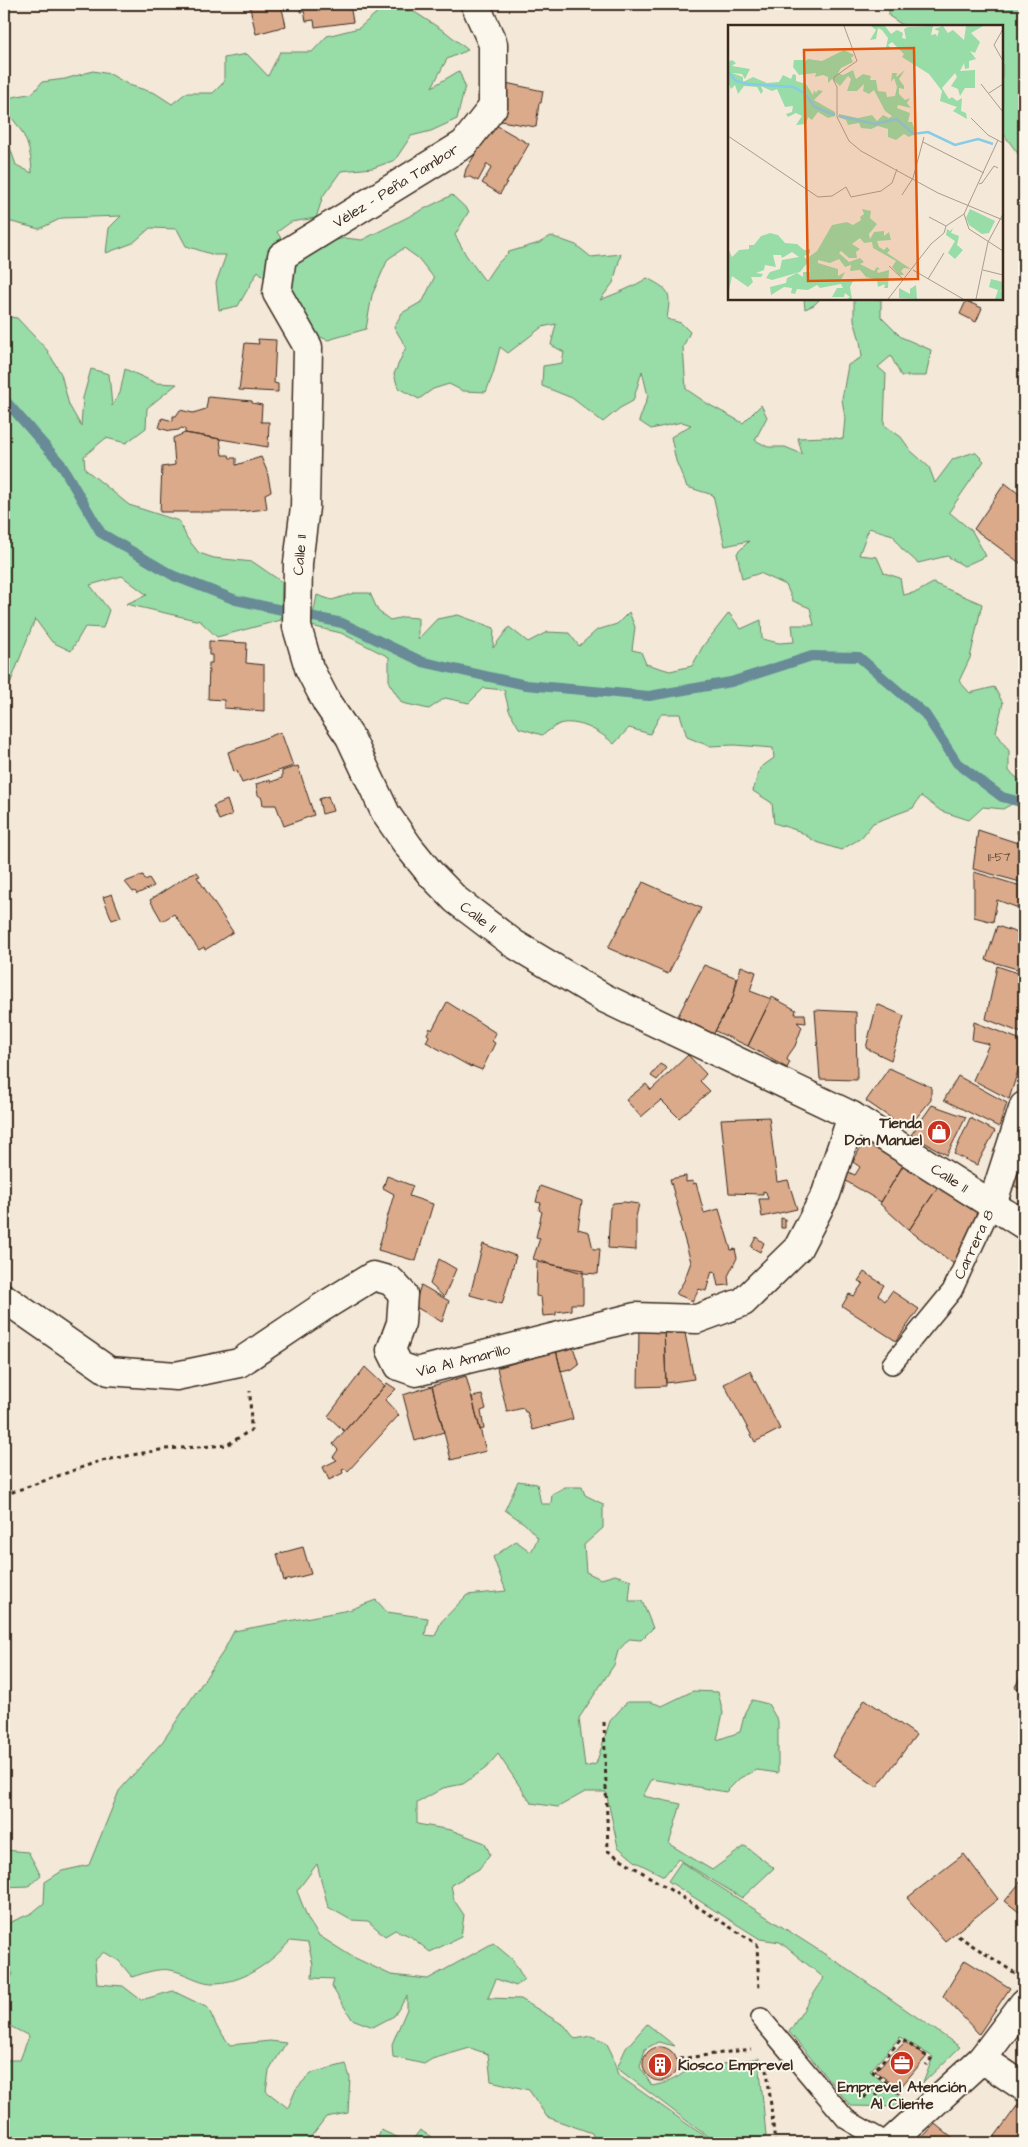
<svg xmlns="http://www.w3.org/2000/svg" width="1028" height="2147" viewBox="0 0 1028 2147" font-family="'Architects Daughter',sans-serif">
  <rect width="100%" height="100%" fill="#f4e8d9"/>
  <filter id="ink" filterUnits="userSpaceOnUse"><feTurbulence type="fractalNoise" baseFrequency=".02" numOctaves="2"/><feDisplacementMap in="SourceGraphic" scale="10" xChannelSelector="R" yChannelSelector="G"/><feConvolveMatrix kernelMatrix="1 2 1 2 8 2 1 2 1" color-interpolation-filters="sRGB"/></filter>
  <g filter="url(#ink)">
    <path fill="#98dca8" stroke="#6a8363" d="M889 4H1024V155H1019L1002 132V26H904L889 16Z
      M381 9 413 11 447 33 468 50 447 59 432 87 459 71 465 86 457 119 431 131 411 136 395 160 373 168 341 171 323 196 316 218 291 222 277 232 288 249 315 246 344 238 362 240 452 195 469 211 455 235 466 255 485 281 495 266 509 252 539 243 551 236 576 245 591 257 621 254 613 283 600 300C617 293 632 288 647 278 671 291 671 291 667 319L681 323 690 332 683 347 686 389 708 404 743 423 761 405 767 417 755 440 768 447H785L802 454 798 438 827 437 843 439 845 418 842 399 848 365 862 357 860 341 854 320V299H881V317L901 337 931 350 926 376H901L891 356 878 367 886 374 884 425 901 437 911 451 929 467 935 483 953 459 975 452 984 461 949 512 972 531 986 556 964 566 947 556 918 563 901 548 893 535 869 528 859 555 877 557 884 573 900 578 903 595 917 592 933 583 982 604 970 658 959 681 970 693 994 687 1003 703 996 732 1009 751V771L1024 784V797L1003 809 983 807 969 820 941 811 921 796 913 808 873 823 861 838 841 850 816 842 799 831 774 823 772 803 753 791 760 768 774 758 773 748 735 745 709 746 687 737 680 714H661L650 734 629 728 614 744C601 732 582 721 563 723 556 724 548 732 542 735L519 728 509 710 504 690 484 688 469 703 445 698 429 709 402 703 389 683V657L341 633 311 626 317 595 332 600 354 593H370L378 611 390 620 404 617 418 618V639L437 619 458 615 494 628 493 648 509 627 528 642 547 632 569 633 579 646 597 630 617 624 629 612 635 627 632 650 641 652 646 664 670 671 692 666 703 646 729 613 741 629 761 620 762 639 779 643 794 642 792 625H814L810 608 793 601 786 585 760 573 742 579 737 553 749 541 725 546 713 495 687 487 676 461 671 437 691 425 682 422 651 429 639 421 648 396 642 371 633 401 620 408 603 422 572 398 542 386 543 366 562 363 564 352 551 345 556 324 542 327 508 353 500 347 493 374 486 392 463 391 449 384 433 389 419 399 398 388 394 374 406 347 394 327 402 313 423 301 434 278 418 258 404 248 388 259 372 295 366 329 328 340 313 334 287 300 258 271 238 306 219 310 216 283 226 255H214L186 246 177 229 150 228 133 243 106 253 109 228 121 216 62 218 39 229 4 220V138L8 142 16 165 32 173C31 145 24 131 5 110L8 98 33 93 42 82 65 79 93 71 110 74 129 85 155 93 172 104 186 93H213L224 82V58L247 54 268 76 280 52H312L327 36 359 28Z
      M804 299H820L814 305 805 309Z
      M4 316 17 318 47 350 61 374 69 405 81 426 83 398 91 369 109 374 112 406 120 393 125 369 156 383 177 384 147 408 146 428 126 443 106 438 84 456 85 469 129 505 179 521 187 538 199 553 214 558 253 562 282 582 281 620 217 637 200 621 126 604 147 595 122 576 90 585 109 610 103 628 85 627 71 651 52 642 35 619 8 689 4 690Z
      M518 1481 537 1484 541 1504H551L552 1494 565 1487H582L585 1495 603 1504V1528L584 1545 586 1572 601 1579 615 1575 631 1580 629 1601H642L653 1628 641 1640 629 1639 618 1651 614 1665 579 1718 585 1767 596 1764 610 1721 627 1702H651L662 1706 693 1691 718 1692 723 1713 717 1740 740 1732 745 1712 752 1700 768 1704 778 1721V1773L757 1770 740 1778 726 1792 652 1779 643 1796 681 1804 669 1844 712 1870 745 1846 774 1868 742 1898 678 1859 664 1876 636 1862 618 1847 606 1792H585L558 1807 531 1803 498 1754 486 1768 463 1784 443 1788 417 1803V1824L451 1830 485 1843 490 1854 479 1869 451 1885 454 1900 464 1915 461 1937 430 1952 410 1936 395 1930 385 1936 368 1921 351 1920 328 1907 317 1864 297 1891 308 1919 318 1935 351 1956 391 1975 428 1979 493 1943 512 1959 524 1979 516 1986 496 1979 488 1998 521 1999 565 2026 575 2039 591 2036 606 2042 612 2054 618 2075 714 2143H642L635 2139 626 2143H596L592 2133 547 2117 529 2090 491 2081 488 2054 470 2048 432 2059 424 2064 393 2057 392 2044 407 2009V1996L394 2016 373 2027 352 2019 332 1987 334 1979 312 1978 313 1965 308 1943 290 1941C271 1963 242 1984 211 1983 197 1982 184 1972 170 1970 158 1968 144 1973 132 1977L119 1961 104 1952 95 1960 97 1984 123 1986 141 2000 173 1991 208 2008 217 2027 230 2045 270 2041 286 2043 269 2071 266 2091 288 2108 296 2089 311 2073 346 2064 350 2078 348 2113 326 2117 306 2143H4V2060H20L29 2036 4 2023V1990L13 1974 6 1964 4 1965V1925L32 1913 44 1903 45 1882 62 1871 89 1865 119 1791 163 1741 223 1652 234 1631 349 1610 376 1600 387 1612 428 1618 425 1635 435 1636 441 1622 467 1595 506 1591 493 1557 516 1541 531 1552 538 1538 525 1524 505 1510Z
      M4 1850 28 1852 41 1875 29 1886 4 1887Z
      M681 1862 840 1964 960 2047 923 2083 933 2057 900 2037 870 2071 902 2098 900 2107 851 2106 789 2032 824 1978 780 1942 760 1939 668 1881Z
      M647 2024 675 2046 658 2042 645 2049 640 2067 652 2086C666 2083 676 2080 687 2070L759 2058 766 2136 753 2143H716L617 2068 626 2048Z
      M381 2130 401 2139 405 2143H376Z
      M420 2130 433 2138 432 2143H410Z"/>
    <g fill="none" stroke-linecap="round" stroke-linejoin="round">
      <path stroke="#688b97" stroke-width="10" d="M4 399 61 464 101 533 174 576 236 600 342 623 423 662 526 685 649 696 731 682 812 656 859 657 925 714 957 763 1002 797 1024 803"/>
    </g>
    <path fill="#daaa8b" stroke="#3b2a1e" d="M249 4H281L286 26 256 34Z
      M299 4H350L353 22 315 27 314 20 306 21 304 11 301 12Z
      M501 82 543 91 541 103H539L536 127 495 120Z
      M494 124 529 144 500 194 482 183 492 167 487 164 478 181 470 177H464L466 169Z
      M966 301 982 308 976 322 960 314Z
      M258 339 276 340 274 383 278 384V392L239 390 245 343 259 344Z
      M208 397 252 401V403L262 405 261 422H269L268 447 185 433V429L181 428 179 430 170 431 159 428 162 418 173 421V416H176L180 410 193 413 206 409Z
      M185 433 220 439 222 455H229L230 458H236V465L261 457 267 471 271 491 265 494 267 509 238 512H160L162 467 175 465 173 438Z
      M1005 483 1024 498V566L974 529Z
      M209 641 247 643 246 663 264 665V711L224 708V700L208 699 209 663H212V655H209Z
      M281 732 293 766 242 783 237 771 234 772 228 752Z
      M298 766 314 815 284 826 276 805H263L262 798 258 795 256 784 270 780 271 782 282 778V771Z
      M328 796 333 811 322 814 319 799Z
      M227 800 232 815 219 820 213 806Z
      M1023 811H1024V836L1017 833Z
      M978 830 1024 845V883L973 869Z
      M197 872 200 876 197 877 233 932 205 950 204 947 199 950 174 914 162 921 150 900 192 873 193 874Z
      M974 872 1024 887V910L997 900 993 922 974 917Z
      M143 875 145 880 149 878 154 886 137 894 135 891 133 892 125 882Z
      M643 882 701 908 668 974 608 948Z
      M112 894 121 917 112 920 103 897Z
      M997 926 1024 935V971L986 960Z
      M704 965 737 978 733 998 713 1035 678 1016Z
      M741 966 756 972 750 991 771 999 748 1046 715 1031 733 998Z
      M997 966 1024 975V1034L986 1019Z
      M772 997 796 1010 795 1014H805L806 1023 797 1022 802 1027 795 1046 788 1056 787 1060 790 1062 787 1068 748 1046Z
      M447 1002 496 1033 492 1041 495 1043 482 1070 472 1066 471 1067 426 1042 429 1036 427 1034 430 1028 432 1030Z
      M877 1004 904 1016 891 1060 866 1048Z
      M815 1010 856 1012 857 1080 820 1079Z
      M974 1022 1024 1041V1052L1009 1099 973 1080 989 1044 972 1040Z
      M688 1055 706 1074 700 1081 710 1091 679 1118 661 1100 641 1117 626 1100 646 1084 651 1090Z
      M660 1064 667 1068 657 1080 651 1076Z
      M889 1068 931 1087V1100L907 1129 866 1101Z
      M958 1076 1007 1103 999 1127 944 1100Z
      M932 1105 966 1117 947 1155 911 1135Z
      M769 1117 777 1182 788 1180 797 1209 762 1217 759 1199H768L766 1192 763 1191V1194L729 1193 721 1119Z
      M970 1118 995 1131 977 1165 954 1154Z
      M865 1138 906 1161 881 1202 844 1180 848 1172 855 1175 860 1167 853 1162Z
      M1024 1162V1191L1013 1185Z
      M903 1165 938 1187 909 1230 880 1204Z
      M387 1176 413 1186 409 1196 433 1204 416 1261 378 1250 394 1194 383 1188Z
      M686 1176V1182L693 1181V1184L696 1183 704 1213 719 1209 731 1250 735 1249 737 1258 728 1276 729 1285 718 1286 715 1272 712 1271 706 1291 699 1289 693 1301 676 1294 684 1281 691 1262 680 1224 682 1222 670 1179Z
      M540 1186 582 1201 578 1229 589 1232 593 1249H600L598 1274 583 1273 533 1259 540 1238 536 1237 542 1212 539 1210 541 1203 536 1202Z
      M938 1187 981 1215 954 1264 909 1230Z
      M624 1202 639 1204 636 1217V1250L608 1248 610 1208 613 1203Z
      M781 1218 785 1219V1228H781Z
      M756 1237 764 1243 760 1252 751 1247Z
      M483 1244 516 1256 502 1304 470 1295Z
      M439 1259 456 1269 444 1297 430 1284Z
      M537 1262 583 1270V1304H571V1310L556 1312V1315L543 1316 541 1297 536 1296Z
      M864 1272 884 1285 878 1295 885 1301 892 1291 919 1309 896 1341 842 1306 849 1294 854 1296 863 1283 858 1281Z
      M421 1285 449 1301 442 1322 414 1306Z
      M664 1327 666 1386 638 1387 639 1329Z
      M664 1327 684 1328 694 1379 666 1383Z
      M573 1347 579 1365 571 1371 570 1369 561 1371 556 1350Z
      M556 1350 573 1419 533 1430 527 1412H525L523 1408 507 1412 497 1368Z
      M365 1367 385 1386 344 1431 328 1416Z
      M750 1371 780 1429 755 1442 724 1384Z
      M466 1376 486 1451 451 1460 432 1386Z
      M387 1383 396 1389 385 1400 399 1415 348 1471 345 1469 342 1470 343 1473 329 1480 323 1467 337 1460 333 1457 338 1450 333 1444Z
      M432 1386 444 1432 415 1441 403 1395Z
      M482 1395 486 1409 481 1411 484 1429 480 1430 472 1397Z
      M303 1547 311 1574 284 1581 277 1554Z
      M1024 1670V1691L1015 1687Z
      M865 1699 916 1735 877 1787 832 1756Z
      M964 1854 998 1899 945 1941 907 1898Z
      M1022 1880 1024 1882V1916L1005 1901Z
      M965 1960 1010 1988 979 2034 943 1996Z
      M905 2042 927 2056 899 2089 875 2071Z
      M643 2064a17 17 0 1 1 34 0a17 17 0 1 1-34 0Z
      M1020 2102 1024 2104V2143H990Z
      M935 2124 958 2143H917Z"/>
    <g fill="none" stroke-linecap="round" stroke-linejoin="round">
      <g stroke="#3b2a1e" stroke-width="22">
        <g id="service">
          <path id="s1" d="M892 1364 952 1291 992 1205"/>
          <path d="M761 2018 846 2119 887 2143"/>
        </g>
      </g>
      <g stroke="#3b2a1e" stroke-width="31">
        <g id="minor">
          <path id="s2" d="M475 4 493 44V107L464 144 282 256 277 293 308 347 305 507 298 563 297 627 309 668 327 703 350 737 386 814 409 847 430 873 456 900 514 944 604 998 852 1116 1024 1225"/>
          <path d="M992 1205 1024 1106"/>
          <path id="s3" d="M4 1298 109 1371 176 1376 239 1363 321 1308 373 1276 391 1281 403 1294 401 1323 391 1350 399 1366 416 1372 635 1317 697 1319 743 1302 798 1248 826 1194 852 1116"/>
          <path d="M982 2059 1024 2087"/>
          <path d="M890 2143 982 2059 1024 2003"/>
        </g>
      </g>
      <path stroke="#3b2a1e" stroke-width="3" stroke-dasharray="4 4" stroke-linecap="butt" d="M4 1495 100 1461 165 1449 227 1445 251 1430 250 1391
        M604 1722 608 1851 757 1944 759 1991
        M958 1936 1015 1973
        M679 2059 751 2049
        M767 2069 775 2143
        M900 2093 873 2072 901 2039 931 2059 926 2065
        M864 2098 870 2090 888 2102"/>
      <use href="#service" stroke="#fbf7ec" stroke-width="19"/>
      <use href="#minor" stroke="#fbf7ec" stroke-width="28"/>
    </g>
  </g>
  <defs>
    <g id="shop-disc" transform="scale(1.25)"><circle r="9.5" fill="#c8321e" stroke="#fbf7ec"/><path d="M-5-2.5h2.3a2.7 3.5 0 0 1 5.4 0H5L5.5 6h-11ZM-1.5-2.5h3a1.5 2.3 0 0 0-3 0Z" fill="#fff"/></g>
    <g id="office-disc" transform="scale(1.25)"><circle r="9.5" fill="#c8321e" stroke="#fbf7ec"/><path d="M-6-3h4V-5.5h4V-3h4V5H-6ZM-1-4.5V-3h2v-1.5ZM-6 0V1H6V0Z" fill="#fff"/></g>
    <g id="building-disc" transform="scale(1.25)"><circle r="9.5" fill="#c8321e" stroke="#fbf7ec"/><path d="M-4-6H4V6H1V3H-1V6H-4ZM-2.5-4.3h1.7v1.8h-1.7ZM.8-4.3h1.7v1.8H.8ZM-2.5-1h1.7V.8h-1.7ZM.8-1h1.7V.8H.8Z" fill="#fff"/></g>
  </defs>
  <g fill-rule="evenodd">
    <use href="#shop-disc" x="939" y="1132"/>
    <use href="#office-disc" x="902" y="2063"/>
    <use href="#building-disc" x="660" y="2065"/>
  </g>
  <g text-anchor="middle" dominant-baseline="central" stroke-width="4" stroke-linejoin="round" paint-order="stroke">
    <g font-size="12" fill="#634a39">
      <text x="999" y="857">11-57</text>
    </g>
    <g font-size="15" fill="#3b2a1e" stroke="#fbf7ec">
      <text transform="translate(396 186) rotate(-32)">Vélez - Peña Tambor</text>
      <text transform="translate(300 555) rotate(-85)">Calle 11</text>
      <text stroke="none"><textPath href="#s2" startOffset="1095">Calle 11</textPath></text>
      <text stroke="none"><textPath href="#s2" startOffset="1635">Calle 11</textPath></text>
      <text stroke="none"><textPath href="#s1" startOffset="146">Carrera 8</textPath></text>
      <text stroke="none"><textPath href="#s3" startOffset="598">Vía Al Amarillo</textPath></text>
    </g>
    <g font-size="15" font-weight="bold" fill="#3b2a1e" stroke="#fbf7ec" text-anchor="end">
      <text x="922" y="1123">Tienda<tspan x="922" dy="17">Don Manuel</tspan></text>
      <text x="678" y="2065" text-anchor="start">Kiosco Emprevel</text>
      <text x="902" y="2087" text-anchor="middle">Emprevel Atención<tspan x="902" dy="17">Al Cliente</tspan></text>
    </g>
  </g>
  <g transform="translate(728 25)">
    <rect width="275" height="275" fill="#f4e8d9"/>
    <path d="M143 1H157L163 9 169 5 175 8 174 13 178 14 176 4 180 2 205 1 203 10 208 9 209 12 211 6 206 4 215 1 220 8 225 5 236 15 238 1H255L243 8 252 17 247 28 242 26 248 34 241 36V43L237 44 236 38 232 46 247 45V63H237L232 71 230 64 223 61 229 52 227 48 214 63 221 74 224 72 229 76 234 73 233 86 238 88 239 94 225 86 229 82 212 76 214 66 201 49 174 32 176 29 164 17 160 20 163 23H158L160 13 154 5 150 3 148 14 142 15 148 5ZM116 25 126 30 123 33 125 37 113 43 110 48 115 50 125 45 128 54 135 49 143 51 142 55H148L150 66 158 67 159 72 167 71 169 62 166 53 163 57 164 48H169L168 52 177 45 171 54 176 61V64L171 63V69L177 75 182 73 179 78 183 83 170 80 169 83 182 88 180 97H184L188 108 181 112 176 109 168 115 160 112V104L150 101 143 104 133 103 131 98 120 100 118 95 110 92 111 89 130 93 144 90 149 96 155 90 161 93 164 91 157 86 146 65 141 69 135 66 136 59 129 66H119L123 54 120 51 112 61 104 54 100 58V52L95 50 87 52 88 48 71 50 65 42 66 35H75L79 44 76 37 80 34 94 36ZM4 35 8 38 4 41 22 44 17 54 14 49 4 48 15 52V57L25 52 39 58 51 57 55 50 63 54 65 49 68 50V56L78 59 85 70 86 65 88 68 90 65 95 66 86 75 107 87V91L100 93 90 87 84 95 80 92 78 99 68 100 74 91 68 88 60 92 58 89 64 87 65 81 57 82 49 64 44 66 33 61 35 66 33 69 29 62 16 61 10 69 7 60 3 64 0 57V37ZM134 184 143 186 142 193 149 199 141 209 142 214 146 207 156 206V211L161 207 163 215 149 216 151 222 156 225 159 222 162 225 159 228 183 244 176 243 173 246 176 250H171L164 242 168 236 145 223 144 217 136 218 132 213 124 219 132 224 128 227 129 233H121L113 226 111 228 121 237 132 233 136 237 132 239 146 246 149 242 152 244 149 245 150 248 161 245 160 263H156L157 259 150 262 149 255 138 252 132 245 122 246 123 240 117 242 111 234 102 238 90 235V238L110 244V251L117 247 112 257 126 254 122 262 124 274H119L122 272 117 268 116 272H104L109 263H115L113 259 92 263 89 260 80 265 69 264 67 269 63 268 64 263 56 262 43 270 42 262 58 258 59 253 69 248 75 252V247H82L80 237 72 247 44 255 38 253 42 247 52 244 54 235 71 232 64 227 54 233 53 230H45L48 242 37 240 36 245 28 248 35 249 33 252H23L25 257 20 262 4 251 0 270V223L4 232 11 225 21 224V220H26L33 211 42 208 50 210 57 218 69 219 76 225 82 224V228L76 231 78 234 89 226 104 200 119 197 125 200 133 195 132 192 136 189ZM242 184 267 196 261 208 254 209 241 200 238 193ZM225 203 223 208 231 211 229 220 235 225 227 234 220 228 227 216 218 210 219 204 222 206ZM263 254 275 257V266L271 265 275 267V274H267L270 265 261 262ZM188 260 189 274 171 273V263L182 269V264Z" fill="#98dca8"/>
    <path fill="none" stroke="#86cce7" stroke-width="2.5" d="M0 47 8 56 20 59 65 62 76 68 87 82 107 90M111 91 147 99 169 94 185 109 200 107 227 120 250 114 265 119"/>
    <path fill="none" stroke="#aa9c8e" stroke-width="1" d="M116 1 129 36 106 52V56L109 62V92L121 116 133 126 210 168 275 195M275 4 266 20 275 36M253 59 275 87M261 68 275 59M243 93 260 110 275 118M0 111 90 172 104 171 118 162 123 172 153 166 164 158 169 144M195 117 256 148M251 159 254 158 266 141 270 143M174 170 185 153 196 112M236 189 241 204 275 226M201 192 218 201M161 241 175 254M185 245 235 274M255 245 275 250M200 254 216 228M160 274 203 219 216 208 218 201 236 189 270 115M248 274 260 217 275 189"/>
    <path fill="#df570d" fill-opacity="0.15" stroke="#df570d" stroke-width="2.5" d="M186 23 190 254 80 256 76 25Z"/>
    <rect width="275" height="275" fill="none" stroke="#3b2a1e" stroke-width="2.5"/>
  </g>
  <rect width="1028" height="2147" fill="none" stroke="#fbf7ec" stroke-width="20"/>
  <rect x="10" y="10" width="1008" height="2127" fill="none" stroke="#3b2a1e" stroke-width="2" filter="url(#ink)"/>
</svg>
